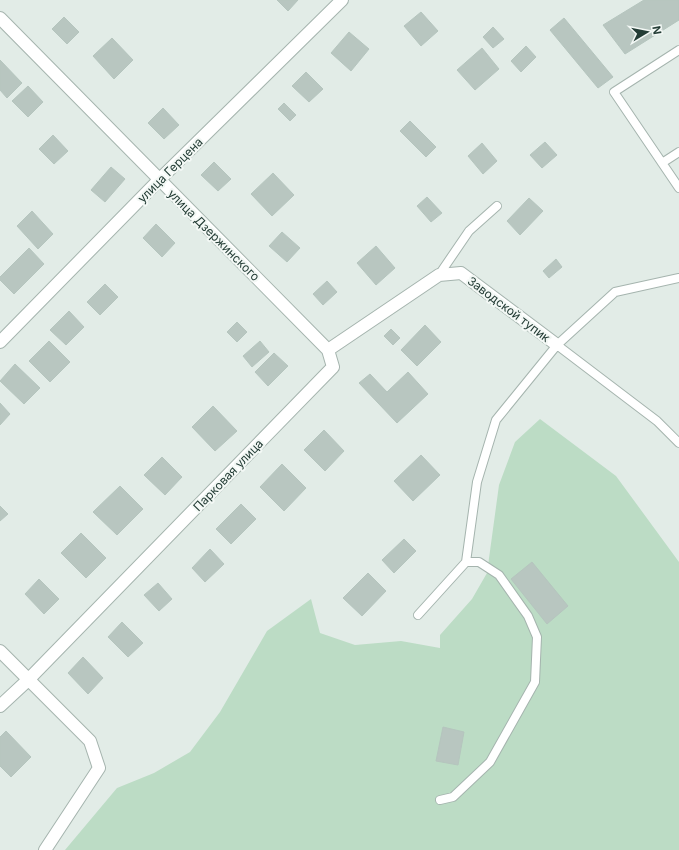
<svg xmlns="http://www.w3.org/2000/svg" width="679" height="850" viewBox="0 0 679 850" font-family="Inter,sans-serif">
  <rect width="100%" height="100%" fill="#e2ece7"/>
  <path fill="#bcdcc5" d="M540 419 616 476 679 562V850H65L117 788 154 773 190 752 220 712 267 631 311 599 320 633 355 645 401 641 440 648V635L472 599 487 573 499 485 515 442Z"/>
  <path fill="#b8c6c0" stroke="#b5c5be" d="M277 0H298L288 11Z
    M644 0H679V20L625 54 603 25Z
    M421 12 438 31 421 46 404 26Z
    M64 17 79 32 67 44 52 29Z
    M564 18 613 77 598 88 550 30Z
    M493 27 504 39 493 48 483 37Z
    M349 32 369 49 351 71 331 53Z
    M112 38 133 60 114 79 93 56Z
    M526 46 536 57 521 72 511 61Z
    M482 48 499 69 475 90 457 70Z
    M0 60 22 83 7 98 0 90Z
    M306 72 323 89 309 102 292 86Z
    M28 86 43 102 28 117 12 101Z
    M284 103 296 115 290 121 278 109Z
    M163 108 179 125 164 139 148 123Z
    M410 121 436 147 426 157 400 131Z
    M53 135 68 151 54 164 39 149Z
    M545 142 557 155 542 168 530 155Z
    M482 143 497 161 483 174 468 156Z
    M214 162 231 179 218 191 201 175Z
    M111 167 125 179 105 202 91 190Z
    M273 173 294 195 272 216 251 194Z
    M427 197 442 213 431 222 417 206Z
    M529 198 543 211 520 235 507 221Z
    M32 211 53 234 38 249 17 226Z
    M156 224 175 243 162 257 143 238Z
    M282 232 300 248 287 262 269 246Z
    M376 246 395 268 376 285 357 263Z
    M29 248 44 264 14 294 0 280V277Z
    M556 259 562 267 549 278 543 271Z
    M327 281 337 292 323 305 313 294Z
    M105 284 118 297 100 315 87 302Z
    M69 311 84 327 66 345 50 330Z
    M237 322 247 332 237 342 227 332Z
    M425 325 441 342 417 366 401 350Z
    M391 329 400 338 393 345 384 336Z
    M49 341 70 362 50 382 29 361Z
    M260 341 269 352 252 367 243 356Z
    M274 353 288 366 268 386 255 372Z
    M15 364 40 388 24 404 0 381Z
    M408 372 428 394 397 423 359 383 370 374 387 392Z
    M0 403 10 414 0 425Z
    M213 406 237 431 215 451 192 427Z
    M324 430 344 451 325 471 304 450Z
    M421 455 440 475 413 501 394 481Z
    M162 457 182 477 165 495 144 475Z
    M282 464 306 488 284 511 260 487Z
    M120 486 143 509 117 535 93 512Z
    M241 504 256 519 231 544 216 529Z
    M0 506 8 514 0 521Z
    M81 533 106 558 86 578 61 553Z
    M404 539 416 551 394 573 382 560Z
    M210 549 224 564 205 582 192 568Z
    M532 562 568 606 547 624 511 579Z
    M368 573 386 591 362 616 343 598Z
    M39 579 59 599 44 614 25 594Z
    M158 583 172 599 159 611 144 595Z
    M122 622 143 643 128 657 108 637Z
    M83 657 103 678 88 694 68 673Z
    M443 727 464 732 458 765 436 761Z
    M6 731 31 757 11 777 0 766V737Z"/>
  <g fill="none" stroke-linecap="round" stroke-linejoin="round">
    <g stroke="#a5b4ae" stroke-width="10">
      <path id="lane" d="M679 50 614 92 679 188
        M662 163 679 152
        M439 275 469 231 497 206
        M557 345 657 421 679 443
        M418 615 466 562 477 482 496 420 557 345 615 292 679 278
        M440 800 453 797 490 762 535 682 537 637 528 616 499 575 479 562H466"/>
    </g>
    <g stroke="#a5b4ae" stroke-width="14">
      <path id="street" d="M0 18 328 350
        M0 342 159 180 342 0
        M0 651 90 741 99 768 45 850
        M0 706 28 680 333 367 328 350 439 275 461 273 557 345"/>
    </g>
    <use href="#lane" stroke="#fff" stroke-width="8"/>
    <use href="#street" stroke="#fff" stroke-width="12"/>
  </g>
  <g text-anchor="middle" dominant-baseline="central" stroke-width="4" stroke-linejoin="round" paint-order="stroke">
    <g font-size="12" fill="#233c35" stroke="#f3f8f5">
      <text transform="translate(170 170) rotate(-45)">улица Герцена</text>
      <text transform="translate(214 235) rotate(45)">улица Дзержинского</text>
      <text transform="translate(509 309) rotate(37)">Заводской тупик</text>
      <text transform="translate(228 475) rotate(-46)">Парковая улица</text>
    </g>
  </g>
  <g transform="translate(647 32) rotate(80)" stroke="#f3f8f5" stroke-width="3" paint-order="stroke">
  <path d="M0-3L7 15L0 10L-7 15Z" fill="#233c35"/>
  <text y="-6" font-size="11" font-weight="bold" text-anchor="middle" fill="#233c35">N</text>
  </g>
</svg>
